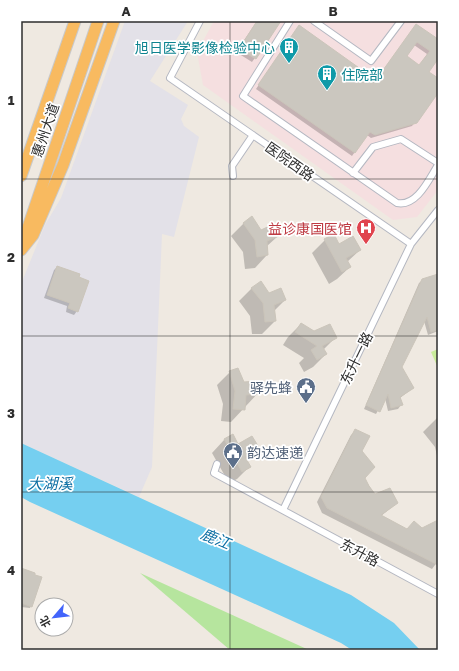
<svg xmlns="http://www.w3.org/2000/svg" width="459" height="671" viewBox="0 0 459 671" font-family="'Golos Text','Noto Sans SC',sans-serif">
  <rect width="100%" height="100%" fill="#efe9e1"/>
  <path fill="#e3e1e8" d="M125 21H188L150 81 188 105 181 119 184 126 199 137 174 237 162 234 152 467 139 497 21 443V284L45 225 61 198Z"/>
  <path fill="#f5dfe0" d="M214 21H438V190L417 217 393 220 203 85 197 52Z"/>
  <path fill="#b6e59e" d="M140 573 309 650H230Z"/>
  <path fill="#c9ec9a" d="M438 349V368L431 352Z"/>
  <path fill="#75cff0" d="M21 443 351 595 394 623 420 650H352L341 643 30 502 21 497Z"/>
  <path fill="#0003" fill-rule="evenodd" d="M257 21H280L252 62 236 52Z
    M416 25 438 41V58L428 72 438 79V91L412 126 371 138 367 135 352 156 256 89 299 26 376 81ZM414 45 427 54 419 66 405 56Z
    M244 223 261 231 278 236 266 247 267 255 255 268 245 269 243 252 231 236Z
    M325 240 360 250 347 262 350 267 337 279 329 284 312 253Z
    M57 267 77 311 74 315 66 312 67 306 44 298 54 270Z
    M438 275V331L428 335 424 321 401 367 413 388 400 398 401 405 398 409 388 411 385 398 376 414 364 409 419 283 423 280Z
    M252 288 285 300 274 311 275 321 262 334H252L250 316 239 301Z
    M301 324 314 332 335 338 323 350 326 354 313 367 304 372 299 363 304 358 283 345 288 337Z
    M230 372 258 393 231 422 221 421 223 404 217 385Z
    M438 417V460L435 447 423 432Z
    M356 430 361 451 364 478 375 495 397 503 381 516 407 530 422 529 438 525V561L432 569 322 513 317 502 351 435Z
    M232 435 238 445 259 449 246 461 249 467 237 479 229 483 212 453 224 440Z
    M21 569 31 606 30 608 21 607Z"/>
  <path fill="#cbc7bf" stroke="#cbc5ba" fill-rule="evenodd" d="M257 21H281L256 59 239 49Z
    M416 24 438 39V59L429 72 438 78V93L417 123 375 135 370 132 355 153 258 85 299 25 376 80ZM417 42 430 51 419 65 407 56Z
    M252 216 261 230 274 224 279 236 267 241 268 255 257 257 255 240 243 223Z
    M334 234 339 244 353 236 361 250 346 258 351 267 342 272 324 239Z
    M57 266 80 274 79 277 89 281 78 312 68 308 70 303 47 295Z
    M438 274V330L431 332 427 317 402 367 414 388 400 397 403 405 391 408 388 394 380 412 366 405 422 279Z
    M261 281 269 293 281 288 286 300 274 305 276 321 265 322 263 303 251 288Z
    M301 323 314 331 330 324 337 338 322 346 327 354 317 360 311 350 317 346 295 332Z
    M238 368 244 382 257 381 259 394 246 395 245 410 233 409 235 391 229 371Z
    M355 429 370 436 362 451 375 467 365 478 369 486 375 494 390 488 398 503 381 515 407 529 414 521 422 528 438 520V565L327 508 321 497Z
    M233 434 238 444 252 436 260 449 245 457 251 467 242 472 224 439Z
    M21 568 35 573V575L42 577 32 607 21 603Z"/>
  <g fill="none" stroke-linecap="round" stroke-linejoin="round">
    <g stroke="#b4b7c1" stroke-width="8">
      <path id="minor" d="M200 21 170 78 411 244
        M290 21 243 96 397 203C417 207 429 179 438 165
        M314 21 371 61 401 21
        M353 173 373 147 401 139 438 163
        M233 176 232 166 253 135
        M217 464 214 473 438 594
        M283 510 411 244 438 210"/>
    </g>
    <g stroke="#c9c9c9" stroke-width="13">
      <path id="trunk" d="M21 176 75 21
        M24 239 98 21
        M21 250 33 235 63 165 114 21"/>
    </g>
    <use href="#minor" stroke="#fff" stroke-width="6"/>
    <use href="#trunk" stroke="#f8ba60" stroke-width="11"/>
  </g>
  <path fill="none" stroke="#2e2e2e" stroke-width="1" stroke-opacity="0.55" d="M230 21V650M21 179H438M21 336H438M21 492H438"/>
  <defs>
    <g id="building-pin" transform="scale(1)"><path d="M0 17L-7.5 6A9.5 9.5 0 1 1 7.5 6Z" fill="#0f9aa8" stroke="#fff"/><path d="M-4-6H4V6H1V3H-1V6H-4ZM-2.5-4.3h1.7v1.8h-1.7ZM.8-4.3h1.7v1.8H.8ZM-2.5-1h1.7V.8h-1.7ZM.8-1h1.7V.8H.8Z" fill="#fff"/></g>
    <g id="hospital-pin" transform="scale(1)"><path d="M0 17L-7.5 6A9.5 9.5 0 1 1 7.5 6Z" fill="#e0444e" stroke="#fff"/><path d="M-5-5h3v3.5h4V-5h3V5h-3V1.5h-4V5h-3Z" fill="#fff"/></g>
    <g id="civic-pin" transform="scale(1)"><path d="M0 17L-7.5 6A9.5 9.5 0 1 1 7.5 6Z" fill="#5c6f8a" stroke="#fff"/><path d="M-.6-6.5H3V-4.5H.6V-3L4-1V1h2V6H-6V1h2V-1L-.6-3ZM-1.2 2.5V6h2.4V2.5Z" fill="#fff"/></g>
  </defs>
  <g fill-rule="evenodd">
    <use href="#building-pin" x="289" y="47"/>
    <use href="#building-pin" x="327" y="74"/>
    <use href="#hospital-pin" x="366" y="228"/>
    <use href="#civic-pin" x="306" y="387"/>
    <use href="#civic-pin" x="233" y="452"/>
  </g>
  <g text-anchor="middle" dominant-baseline="central" stroke-width="3.5" stroke-linejoin="round" paint-order="stroke">
    <g font-size="14" fill="#0d838f" stroke="#fff" text-anchor="end">
      <text x="275" y="47">旭日医学影像检验中心</text>
      <text x="341" y="74" text-anchor="start">住院部</text>
    </g>
    <g font-size="14" fill="#2e2e2e" stroke="#fff">
      <text transform="translate(45 130) rotate(-71)">惠州大道</text>
      <text transform="translate(290 161) rotate(35)">医院西路</text>
      <text transform="translate(356 358) rotate(-64)">东升一路</text>
      <text transform="translate(360 552) rotate(28)">东升路</text>
    </g>
    <g font-size="14" fill="#be3a42" stroke="#fff" text-anchor="end">
      <text x="352" y="228">益诊康国医馆</text>
    </g>
    <g font-size="14" fill="#4e5e75" stroke="#fff" text-anchor="end">
      <text x="292" y="387">驿先蜂</text>
      <text x="247" y="452" text-anchor="start">韵达速递</text>
    </g>
    <g font-size="15" font-style="italic" fill="#0d6fa3" stroke="#fff">
      <text x="50" y="483">大湖溪</text>
      <text transform="translate(216 538) rotate(23)">鹿江</text>
    </g>
  </g>
  <rect width="459" height="671" fill="none" stroke="#ffffff" stroke-width="44"/>
  <g transform="translate(54 617) rotate(242)"><circle r="19" fill="#ffffff" stroke="#ababab"/>
  <path d="M0-3L7 15L0 10L-7 15Z" fill="#4264fb"/>
  <text y="-6" font-size="11" font-weight="bold" text-anchor="middle" fill="#2e2e2e">北</text>
  </g>
  <rect x="22" y="22" width="415" height="627" fill="none" stroke="#2e2e2e" stroke-width="1.5"/>
  <g font-size="13" text-anchor="middle" font-weight="bold" fill="#2e2e2e">
    <text x="126" y="16">A</text>
    <text x="333" y="16">B</text>
    <text x="11" y="105">1</text>
    <text x="11" y="262">2</text>
    <text x="11" y="418">3</text>
    <text x="11" y="575">4</text>
  </g>
</svg>
